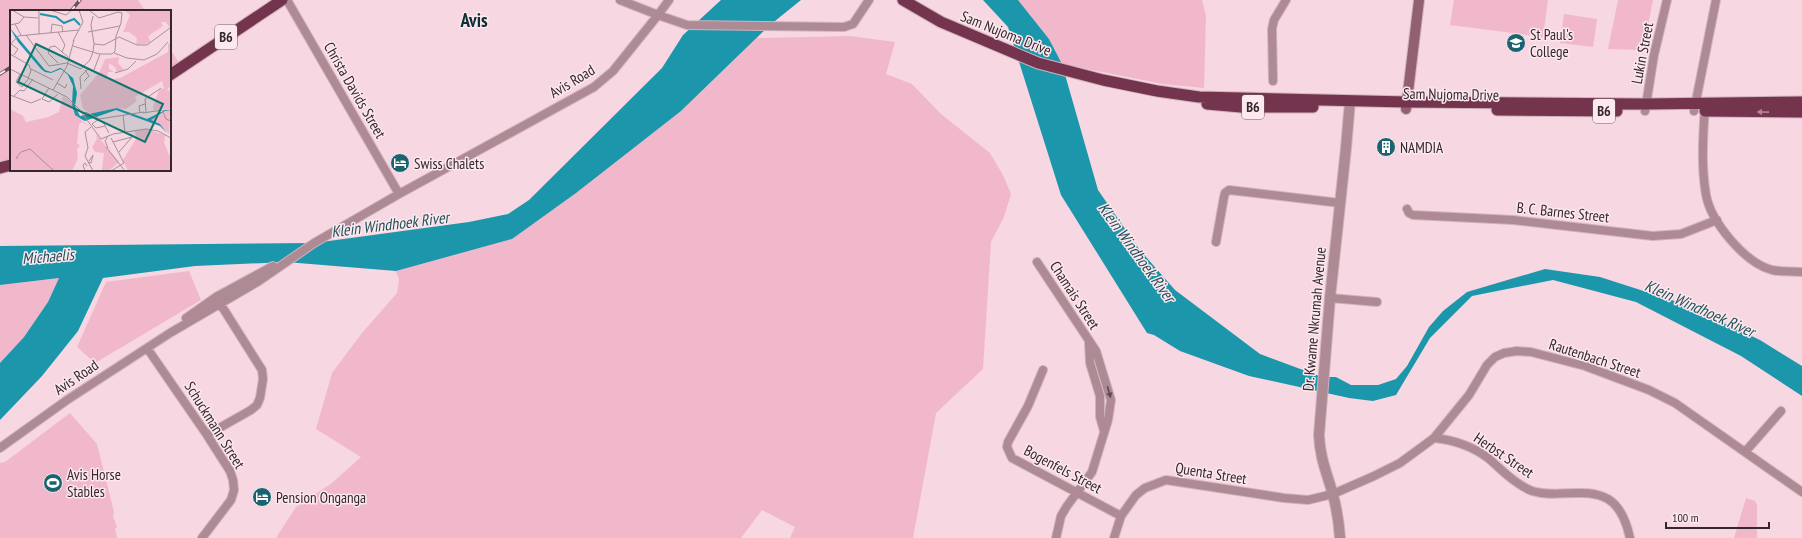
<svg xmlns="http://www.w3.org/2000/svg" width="1802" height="538" viewBox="0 0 1802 538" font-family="'PT Sans Narrow',sans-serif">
  <rect width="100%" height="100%" fill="#f7d7e1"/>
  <path fill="#f1b8cb" d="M0 0H138L145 11H11V165L0 168Z
    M1018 0H1202L1206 16 1204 88 1163 84 1062 64 1049 39Z
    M1454 0H1548L1543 37 1450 25Z
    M1618 0H1653L1643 50 1608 49Z
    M1564 14 1597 19 1593 47 1560 43Z
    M850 36 895 42 886 74 912 84 941 114 990 153 1003 175 1011 194 1004 217 991 242 983 369 936 413 913 538H790L795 527 762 510 741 538H276L296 507 332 483 361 457 316 429 332 373 362 333 397 293 399 280 396 271 512 239 681 111 757 38Z
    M170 49 182 67 170 75Z
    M189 271 201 300 95 363 77 347 106 282Z
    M59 278 48 302 24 337 0 363V285Z
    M70 413 97 444 114 512 113 516 117 527 115 529 117 538H0V463L5 462Z
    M1746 498 1755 501 1757 505V538H1734Z"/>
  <path fill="#1c96ab" d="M721 0H801L770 25 681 111 576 193 512 239 396 271 286 262 195 266 103 278 78 331 42 376 0 420V363L24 337 48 302 59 278 0 285V246L314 243 469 222 508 214 529 200 662 68 683 35Z
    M983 0H1018L1049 39 1062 64 1098 190 1139 249 1175 290 1260 354 1322 377H1336L1351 385H1378L1396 379 1407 366 1429 327 1443 311 1467 292 1545 269 1600 277 1681 303 1760 340 1802 366V396L1741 356 1636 302 1553 280 1472 296 1430 338 1396 395 1373 401 1349 398 1249 376 1180 351 1154 335 1147 333 1061 195 1008 27Z"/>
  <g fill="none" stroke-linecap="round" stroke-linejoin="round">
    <g stroke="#d0b4bd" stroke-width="10">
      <path id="minor" d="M287 0 399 194
        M620 0 658 15 669 0
        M1273 81 1272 29 1274 20 1286 0
        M1705 107C1703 135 1701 166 1706 195 1711 222 1745 263 1772 270 1781 272 1792 271 1802 272
        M1645 111 1654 55 1667 0
        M1694 111 1716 0
        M1407 209 1409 213 1413 215 1513 220 1653 236 1681 234 1717 220
        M1216 242 1224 197 1225 193 1229 190 1340 203
        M1037 262 1096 351 1111 400 1108 420 1092 472 1067 506 1061 516 1056 538
        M1330 298 1377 302
        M186 318 216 297 273 266
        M1089 343 1090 363 1100 396V417L1104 431
        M147 348 207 435 230 471 233 480 234 490 231 500 202 538
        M1043 370 1028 406 1008 442 1007 447 1012 458 1121 516
        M207 435 251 410 257 405 260 398 263 379 262 370 216 297
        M1434 438C1454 440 1472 446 1488 458 1502 470 1515 484 1532 491 1557 499 1585 486 1608 499 1621 507 1627 524 1630 538
        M0 448 67 400 170 333 259 281 314 243 399 194 594 87 613 71 658 15 687 25 844 27 853 24 869 0
        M1745 452 1781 411
        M1114 538 1121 516 1136 495 1145 488 1166 480 1284 498 1308 500 1333 494 1374 476 1400 463 1434 438 1469 395 1487 365 1495 357 1504 353 1517 351 1531 352 1585 366 1649 390 1675 403 1802 492"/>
    </g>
    <g stroke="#d0b4bd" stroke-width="12">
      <path id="tertiary" d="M1340 538C1339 523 1337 510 1333 495 1327 473 1320 459 1319 435L1330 298 1346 148 1350 101"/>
    </g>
    <g stroke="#d0b4bd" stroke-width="12">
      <path id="secondary" d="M1406 109 1419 0"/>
    </g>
    <g stroke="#d0b4bd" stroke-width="13">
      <path id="trunk" d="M903 0 941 22 1038 63 1103 80 1157 91 1199 97 1407 102 1646 104 1802 102
        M170 75 282 0
        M1207 104 1241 107H1313
        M1497 110 1617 111
        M1705 111 1802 112
        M0 168 11 165"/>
    </g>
    <use href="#minor" stroke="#ae8a95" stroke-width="8"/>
    <use href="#tertiary" stroke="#ae8a95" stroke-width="10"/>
    <use href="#secondary" stroke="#926071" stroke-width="10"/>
    <use href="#trunk" stroke="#74344d" stroke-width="11"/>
    <g stroke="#655459" stroke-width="3.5">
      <path id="rail" d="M71 11 80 0
        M0 74 11 67"/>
    </g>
    <use href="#rail" stroke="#fce8ee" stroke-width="2" stroke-dasharray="6" stroke-linecap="butt"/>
  </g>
  <defs><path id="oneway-solid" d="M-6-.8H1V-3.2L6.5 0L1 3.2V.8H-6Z"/></defs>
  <use fill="#b18595" href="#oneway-solid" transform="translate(1763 112) rotate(-179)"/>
  <use fill="#5f4a51" href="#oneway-solid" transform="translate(1109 392) rotate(74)"/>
  <defs>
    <g id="school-disc" transform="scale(1)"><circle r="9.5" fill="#1a6471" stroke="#fce8ee"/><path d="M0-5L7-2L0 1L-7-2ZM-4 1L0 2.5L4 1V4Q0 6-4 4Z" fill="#fff"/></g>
    <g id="building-disc" transform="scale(1)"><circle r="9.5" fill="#1a6471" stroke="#fce8ee"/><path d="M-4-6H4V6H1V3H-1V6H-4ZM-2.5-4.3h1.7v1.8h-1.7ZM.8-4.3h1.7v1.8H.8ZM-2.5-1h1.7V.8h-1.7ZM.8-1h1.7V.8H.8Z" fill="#fff"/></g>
    <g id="hotel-disc" transform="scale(1)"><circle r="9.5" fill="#1a6471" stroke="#fce8ee"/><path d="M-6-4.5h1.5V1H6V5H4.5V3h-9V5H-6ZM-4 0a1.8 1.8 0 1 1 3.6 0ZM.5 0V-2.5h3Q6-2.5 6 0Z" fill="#fff"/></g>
    <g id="stadium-disc" transform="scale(1)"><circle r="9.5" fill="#1a6471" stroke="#fce8ee"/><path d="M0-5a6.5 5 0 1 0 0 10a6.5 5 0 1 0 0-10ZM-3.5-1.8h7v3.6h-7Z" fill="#fff"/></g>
  </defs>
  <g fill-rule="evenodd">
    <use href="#school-disc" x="1516" y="43"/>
    <use href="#building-disc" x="1386" y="147"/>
    <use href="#hotel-disc" x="400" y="163"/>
    <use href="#stadium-disc" x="53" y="483"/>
    <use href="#hotel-disc" x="262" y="497"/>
  </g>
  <g text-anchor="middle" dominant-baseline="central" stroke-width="3" stroke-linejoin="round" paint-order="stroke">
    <g fill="#fce8ee" stroke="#706266" stroke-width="1">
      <rect x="215" y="25" width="22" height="24" rx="3"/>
      <rect x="1242" y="95" width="22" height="24" rx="3"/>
      <rect x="1593" y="99" width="22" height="24" rx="3"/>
    </g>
    <g font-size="14" font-weight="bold" fill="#34282c">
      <text x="226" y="37">B6</text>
      <text x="1253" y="107">B6</text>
      <text x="1604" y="111">B6</text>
    </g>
    <g font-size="15" fill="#34282c" stroke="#fce8ee">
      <text transform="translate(1006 33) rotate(22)">Sam Nujoma Drive</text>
      <text transform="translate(1642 53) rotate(-79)">Lukin Street</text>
      <text transform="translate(572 81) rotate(-31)">Avis Road</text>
      <text transform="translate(355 90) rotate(60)">Christa Davids Street</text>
      <text transform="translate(1451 94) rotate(1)">Sam Nujoma Drive</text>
      <text transform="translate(1563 212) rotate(6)">B. C. Barnes Street</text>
      <text transform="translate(1075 295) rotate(57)">Chamais Street</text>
      <text transform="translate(1314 319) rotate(-85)">Dr. Kwame Nkrumah Avenue</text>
      <text transform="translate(1595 358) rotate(18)">Rautenbach Street</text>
      <text transform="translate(76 377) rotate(-34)">Avis Road</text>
      <text transform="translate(215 425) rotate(58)">Schuckmann Street</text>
      <text transform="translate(1504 455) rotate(34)">Herbst Street</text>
      <text transform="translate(1063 469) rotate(28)">Bogenfels Street</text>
      <text transform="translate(1211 473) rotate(9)">Quenta Street</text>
    </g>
    <g font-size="15" fill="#34282c" stroke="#fce8ee" text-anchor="start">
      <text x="1530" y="34">St Paul's<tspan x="1530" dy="17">College</tspan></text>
      <text x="1400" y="147">NAMDIA</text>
      <text x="414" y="163">Swiss Chalets</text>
      <text x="67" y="474">Avis Horse<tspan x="67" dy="17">Stables</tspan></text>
      <text x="276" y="497">Pension Onganga</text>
    </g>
    <g font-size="16" font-style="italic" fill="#23525b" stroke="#fce8ee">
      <text transform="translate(390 224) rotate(-7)">Klein Windhoek River</text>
      <text transform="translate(1137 252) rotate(54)">Klein Windhoek River</text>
      <text transform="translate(48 256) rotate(-5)">Michaelis</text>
      <text transform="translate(1700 308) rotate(24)">Klein Windhoek River</text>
    </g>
    <g font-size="19" font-weight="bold" fill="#0e2f36" stroke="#fce8ee">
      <text x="474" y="20">Avis</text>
    </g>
  </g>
  <g transform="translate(10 10)">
    <rect width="161" height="161" fill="#f7d7e1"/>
    <path d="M114 0H161V19L156 12H151L153 16 138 26 141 33 126 35 127 28 119 22H113L120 5ZM158 33 161 35V79L159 77 157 80 161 81 159 124 150 114 140 110 153 103 152 99 144 100 143 97 149 80 154 78 152 71 125 87 127 91 116 99 107 98 83 104 73 99 70 85 89 63 95 49 109 47 108 53 114 60 106 62V58L99 53V59L104 62H98L97 68 98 70 110 68 158 42ZM53 86 62 92 66 106 79 116 72 112 69 114 67 134 70 135 67 139 68 148 62 161H0V99L13 106 16 112 38 107 49 102ZM136 119 155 125 154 133 161 149V161H118L113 150 126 129 125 121ZM86 124 109 152 100 160H92L94 143 85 142 82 137 87 129Z" fill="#f1b8cb"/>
    <path d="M0 18 35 60 41 62 50 58H51L63 68 67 83 65 96 70 106 107 98 137 109 155 100H161L155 101 141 110 150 114 157 123 150 116 106 100 75 111 71 109 65 105 62 94 63 76 58 65 51 59 41 63 35 62 31 59 8 32Z" fill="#1c96ab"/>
    <path fill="none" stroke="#1c96ab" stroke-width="2" d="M30 4 46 7 54 13 64 9 70 15"/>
    <path fill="none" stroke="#a99199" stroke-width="1" d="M2 0 14 7 28 8M40 0 56 5 62 0M5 14 11 25M0 15 9 13 14 7M48 22 55 35 52 42M78 22 110 16M41 23 42 14 52 16 53 22M29 24V0M16 25 39 56 57 53 71 59 80 50 83 42 84 34 81 15 83 6M63 31 73 12 69 0M1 34 8 39 4 45M84 34 94 35 109 27 127 35H137L160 18M0 35 8 26 69 20M63 36 89 44H102L105 41 106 26 111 13 112 3 108 2 89 8 79 0M104 43 117 48 134 50 147 44 158 32M0 44 19 55 21 61 18 68M48 53 38 43 40 37 45 36 58 47M0 59 57 87 69 99 91 129 103 124 136 119 148 121 161 128M21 59 43 70M84 60 90 44M105 63 118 59 126 51M10 64 6 72 12 77 19 68M74 71 79 66 75 60M47 73 55 78 57 74M71 79 70 67 78 59M43 80 57 56 64 30M0 85 21 93 31 89M4 86 10 80 14 81 23 69M32 89 39 92 48 84M32 89 39 78M136 102 135 89 151 78M130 103 129 96 135 94M133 103 152 100 156 109 161 111M73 104 76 102 89 109 134 102M113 105 115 123M95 116 86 118 82 114 89 109 95 115V116L99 123M81 117 75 122 78 138 75 146 83 161M98 126 95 131 98 138M103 132 122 127 109 142M96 137 115 161M8 148H6L11 142 20 139 44 161M78 152 81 153 83 145 79 151M75 161 73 155 75 153 77 156M101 161 114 153 101 128"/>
    <path fill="#0f766e" fill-opacity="0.15" stroke="#0f766e" stroke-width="2" d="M26 34 153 94 135 132 8 72Z"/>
    <rect width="161" height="161" fill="none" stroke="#34282c" stroke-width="2"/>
  </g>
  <path d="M1666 522v6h103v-6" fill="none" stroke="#34282c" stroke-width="2"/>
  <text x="1672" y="522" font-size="12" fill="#34282c" stroke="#fce8ee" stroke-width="3" paint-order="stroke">100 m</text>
</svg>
